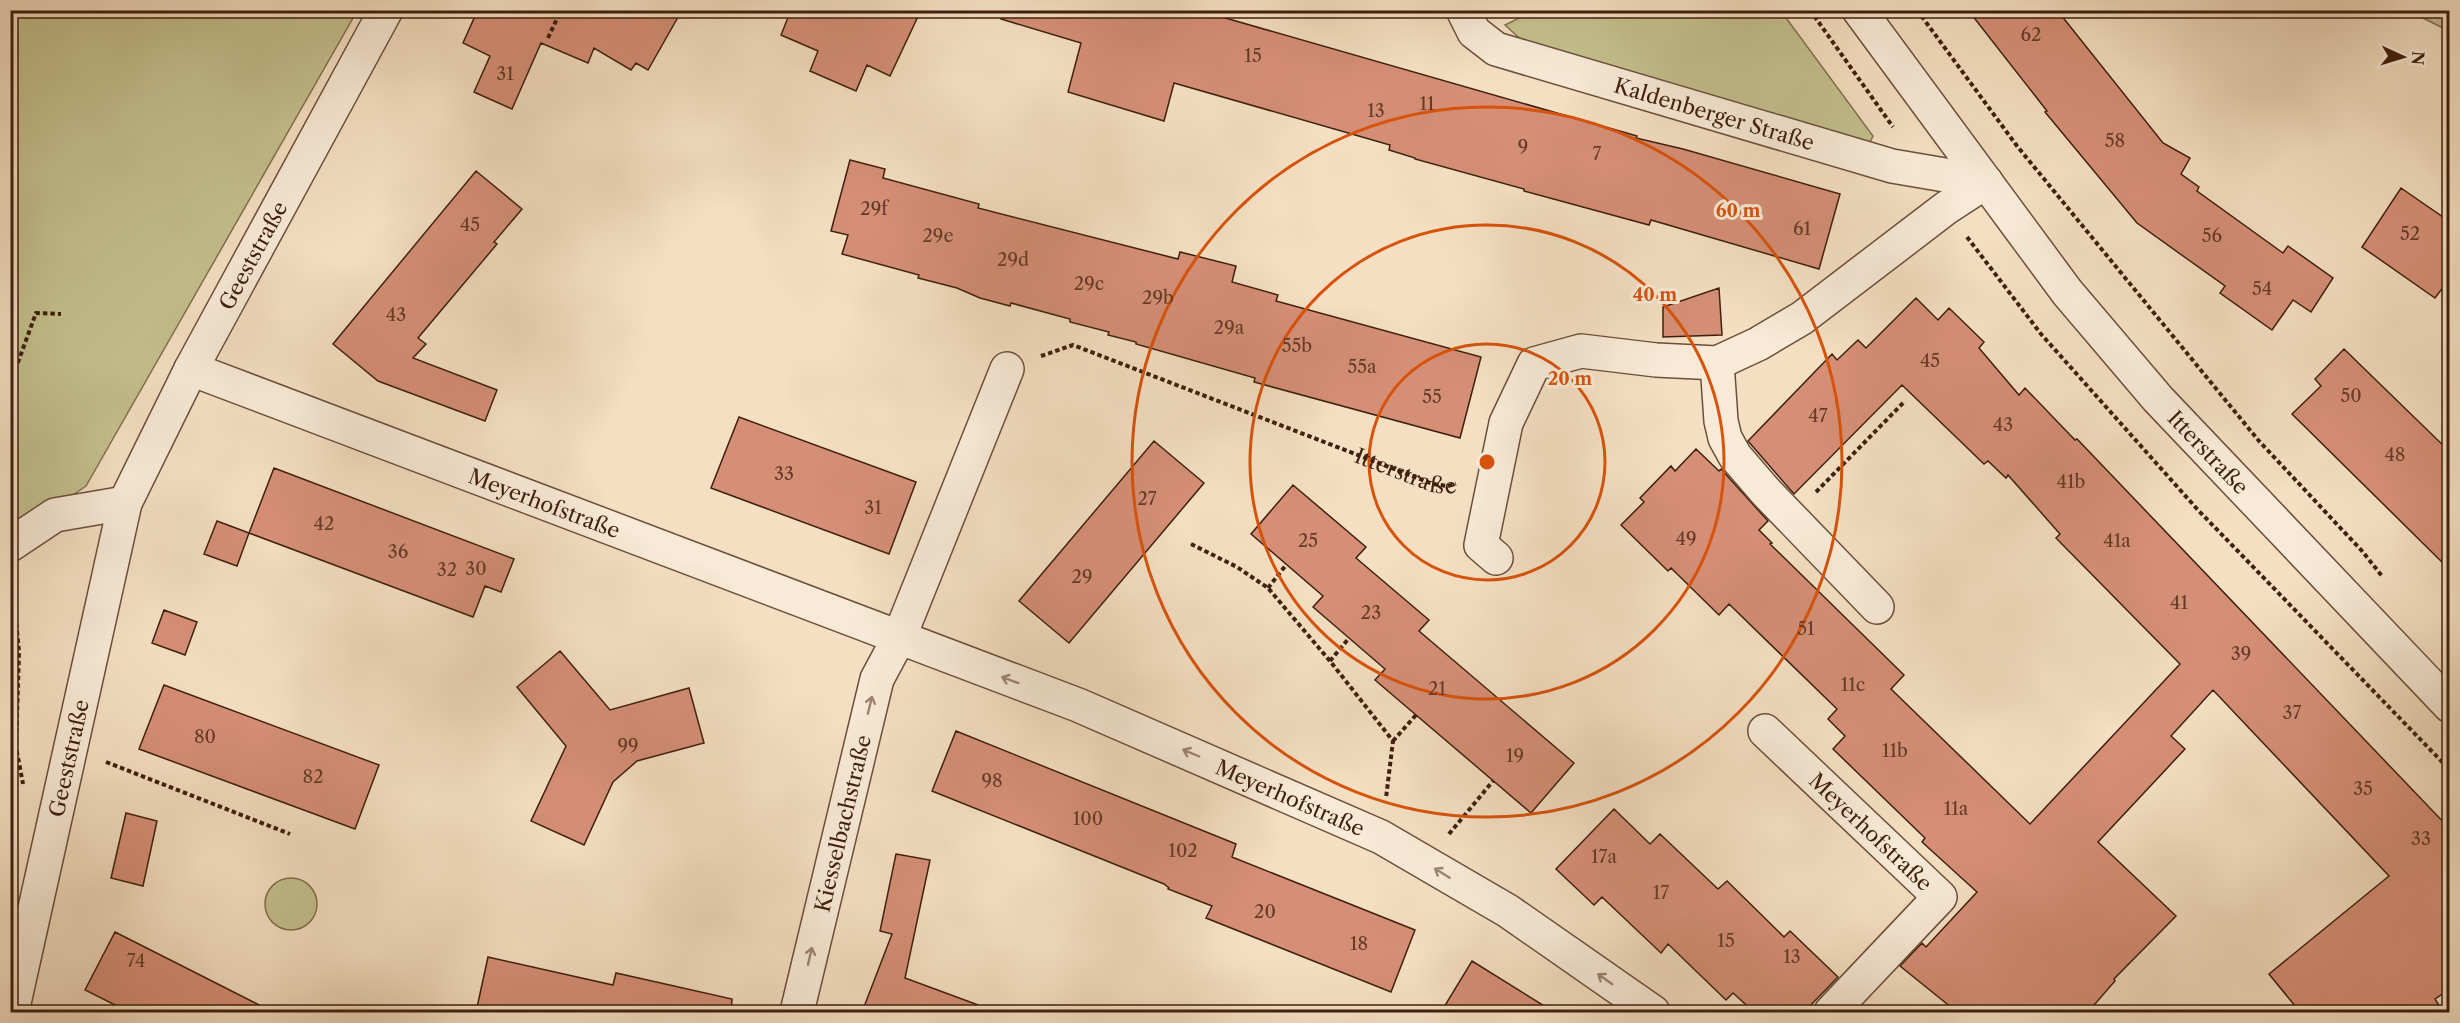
<svg xmlns="http://www.w3.org/2000/svg" width="2460" height="1023" viewBox="0 0 2460 1023" font-family="'Libre Caslon Text',serif">
  <rect width="100%" height="100%" fill="#f4dfc2"/>
  <filter id="stains"><feTurbulence type="fractalNoise" baseFrequency=".00333" numOctaves="4"/><feColorMatrix values="0 0 0 0 .2 0 0 0 0 .09 0 0 0 0 .02 0 0 0 .5 -.17"/></filter>
  <radialGradient id="worn" r=".72"><stop offset=".6" stop-color="#630" stop-opacity="0"/><stop offset="1" stop-color="#630" stop-opacity=".3"/></radialGradient>
  <path fill="#c4c08e" stroke="#82704e" stroke-width="1.5" d="M11 11H357L86 486 11 537Z
    M1533 11H1781L1873 136 1869 144 1530 48 1505 25Z
    M2409 11H2449V31Z
    M265 904a26 26 0 1 1 52 0a26 26 0 1 1-52 0Z"/>
  <path fill="#d58f76" stroke="#3f1f0e" stroke-width="1.5" d="M464 10H682L648 70 636 63 631 70 594 48 588 63 541 43 512 109 474 92 490 56 463 43 475 16Z
    M791 10H921L890 76 867 65 856 91 810 71 818 51 781 35Z
    M1002 10 1201 11 1637 136 1636 138 1683 149 1840 194 1819 269 1651 220 1649 225 1524 191V189L1415 159V158L1389 150 1390 145 1174 83 1164 121 1068 92 1081 43 1001 19Z
    M1968 10H2057L2163 143 2190 158 2181 174 2199 187 2197 191 2283 253 2288 246 2333 278 2311 312 2293 300 2272 330 2220 293 2225 286 2137 223 2045 112 2047 111Z
    M850 160 885 169 883 178 979 204 978 208 1178 259 1180 252 1236 266 1232 282 1278 295 1276 301 1481 357 1460 438 1254 382 1255 378 1136 344V342L1108 335 1109 332 1070 322V319L1011 303 1010 306 980 298 957 288 918 278 919 275 842 254 848 235 831 231Z
    M476 171 522 209 494 242 497 244 418 338 426 344 413 358 497 390 485 421 378 381 333 344Z
    M2401 188 2450 222V278L2435 298 2362 247Z
    M1719 288 1722 335 1663 337V307Z
    M1916 298 1938 320 1949 308 1984 342 1979 348 2019 395 2025 388 2075 440 2077 439 2450 829V989L2435 999 2443 1012H2300L2269 974 2389 876 2213 690 2171 736 2185 749 2098 842 2176 916 2114 979 2115 981 2088 1012H1957L1900 966 1922 943 1926 947 1977 892 1922 842 1925 838 1833 749 1845 736 1828 719 1837 709 1729 604 1719 615 1671 568 1668 571 1621 525 1644 502 1640 498 1671 466 1675 471 1696 449 1719 471 1721 469 1768 521 1759 530 1772 543 1770 544 1904 675 1891 689 2030 824 2180 664 2056 538 2060 534 2008 475 2006 478 1988 461 1984 464 1902 385 1794 494 1748 441 1832 354 1837 360 1858 340 1866 348Z
    M2344 349 2450 452V570L2292 414 2321 386 2315 379Z
    M739 417 916 482 889 554 711 488Z
    M1154 441 1204 483 1069 643 1019 601Z
    M274 468 514 559 501 592 485 586 473 617 249 533Z
    M1293 485 1366 547 1356 558 1429 620 1419 631 1574 763 1531 813 1375 680 1385 669 1313 607 1323 596 1251 534Z
    M217 521 249 533 237 566 204 554Z
    M164 610 197 622 185 655 152 643Z
    M560 651 610 710 689 688 704 743 637 761 613 782 584 845 531 821 566 746 517 687Z
    M164 685 379 765 355 829 139 749Z
    M956 731 1236 844 1232 857 1415 930 1391 992 1206 918 1212 906 1168 889 1169 888 1164 884 932 791Z
    M1614 809 1650 844 1660 834 1718 889 1727 881 1784 937 1790 931 1838 977 1804 1012H1754L1733 993 1726 1000 1668 944 1661 953 1602 897 1594 905 1556 869Z
    M126 813 157 821 143 886 111 878Z
    M896 854 930 860 905 978 989 1009 988 1012H862L892 934 880 931Z
    M115 932 200 975 273 1012H129L85 990Z
    M488 957 613 985 616 973 732 999 731 1012H476Z
    M1472 961 1554 1012H1441Z"/>
  <g fill="none" stroke-linecap="round" stroke-linejoin="round">
    <g stroke="#6c4f3b" stroke-width="36">
      <g id="minor">
        <path id="s2" d="M1463 10 1474 32 1496 49 1892 166 1986 182"/>
        <path id="s3" d="M1859 10 2067 292 2158 399 2450 706"/>
        <path d="M1717 363 1721 421 1725 438 1735 456 1766 492 1877 607"/>
        <path id="s4" d="M191 369 1078 705 1381 837 1508 911 1653 1012"/>
        <path d="M10 545 55 515 125 503"/>
        <path d="M1496 558 1481 545 1506 423 1534 364 1581 351 1656 360 1717 363 1758 344 1802 318 1946 208 1986 182"/>
        <path id="s5" d="M1765 731 1940 897 1831 1012"/>
        <path id="s6" d="M12 1012 125 503 191 369 386 10"/>
        <path id="s7" d="M797 1012 877 679 899 638 1007 369"/>
      </g>
    </g>
    <g stroke="#3f1f0e" stroke-width="4" stroke-dasharray="4.5 3" stroke-linecap="butt">
      <path d="M1810 10 1893 127"/>
      <path d="M1917 10 2017 146 2259 441 2362 551 2382 576"/>
      <path d="M548 38 561 10"/>
      <path d="M1967 237 2041 334 2198 510 2450 770"/>
      <path id="s1" d="M1041 356 1073 345 1433 484 1447 486 1456 484"/>
      <path d="M10 384 36 313 61 314"/>
      <path d="M1816 492 1904 402"/>
      <path d="M1191 544 1237 567 1268 588 1330 661 1393 741 1386 798"/>
      <path d="M1268 588 1286 565"/>
      <path d="M10 600 14 598 19 652 16 747 23 784"/>
      <path d="M1330 661 1349 638"/>
      <path d="M1393 741 1416 715"/>
      <path d="M106 762 290 834"/>
      <path d="M1449 834 1493 781"/>
    </g>
    <use href="#minor" stroke="#f8ead7" stroke-width="33"/>
  </g>
  <defs><path id="oneway-shaft" d="M-6 0H5M1.5-3L5.5 0L1.5 3" fill="none" stroke-width="1.6" stroke-linecap="round" stroke-linejoin="round" transform="scale(1.5)"/></defs>
  <g stroke="#9c8472">
    <use href="#oneway-shaft" transform="translate(1010 680) rotate(-160)"/>
    <use href="#oneway-shaft" transform="translate(870 705) rotate(-76)"/>
    <use href="#oneway-shaft" transform="translate(1191 753) rotate(-157)"/>
    <use href="#oneway-shaft" transform="translate(1442 873) rotate(-148)"/>
    <use href="#oneway-shaft" transform="translate(810 956) rotate(-77)"/>
    <use href="#oneway-shaft" transform="translate(1605 979) rotate(-145)"/>
  </g>
  <g fill="none" stroke="#d7530c" stroke-width="3">
    <circle cx="1487" cy="462" r="118"/>
    <circle cx="1487" cy="462" r="237"/>
    <circle cx="1487" cy="462" r="355"/>
  </g>
  <g text-anchor="middle" dominant-baseline="central" stroke-width="6" stroke-linejoin="round" paint-order="stroke">
    <g font-size="18" fill="#643b28">
      <text x="2031" y="35">62</text>
      <text x="1253" y="56">15</text>
      <text x="505" y="74">31</text>
      <text x="1427" y="104">11</text>
      <text x="1376" y="111">13</text>
      <text x="2115" y="141">58</text>
      <text x="1523" y="147">9</text>
      <text x="1597" y="154">7</text>
      <text x="874" y="209">29f</text>
      <text x="470" y="225">45</text>
      <text x="1802" y="229">61</text>
      <text x="2410" y="234">52</text>
      <text x="938" y="236">29e</text>
      <text x="2212" y="236">56</text>
      <text x="1013" y="260">29d</text>
      <text x="1089" y="284">29c</text>
      <text x="2262" y="289">54</text>
      <text x="1158" y="298">29b</text>
      <text x="396" y="315">43</text>
      <text x="1229" y="328">29a</text>
      <text x="1297" y="346">55b</text>
      <text x="1930" y="361">45</text>
      <text x="1362" y="367">55a</text>
      <text x="2351" y="396">50</text>
      <text x="1432" y="397">55</text>
      <text x="1818" y="416">47</text>
      <text x="2003" y="425">43</text>
      <text x="2395" y="455">48</text>
      <text x="784" y="474">33</text>
      <text x="2071" y="482">41b</text>
      <text x="1147" y="499">27</text>
      <text x="873" y="508">31</text>
      <text x="324" y="524">42</text>
      <text x="1686" y="539">49</text>
      <text x="1308" y="541">25</text>
      <text x="2117" y="541">41a</text>
      <text x="398" y="552">36</text>
      <text x="476" y="569">30</text>
      <text x="447" y="570">32</text>
      <text x="1082" y="577">29</text>
      <text x="2179" y="603">41</text>
      <text x="1371" y="613">23</text>
      <text x="1806" y="629">51</text>
      <text x="2241" y="654">39</text>
      <text x="1853" y="685">11c</text>
      <text x="1437" y="689">21</text>
      <text x="2292" y="713">37</text>
      <text x="205" y="737">80</text>
      <text x="628" y="746">99</text>
      <text x="1895" y="751">11b</text>
      <text x="1515" y="756">19</text>
      <text x="313" y="777">82</text>
      <text x="992" y="781">98</text>
      <text x="2363" y="789">35</text>
      <text x="1956" y="809">11a</text>
      <text x="1088" y="819">100</text>
      <text x="2421" y="839">33</text>
      <text x="1183" y="851">102</text>
      <text x="1604" y="857">17a</text>
      <text x="1661" y="893">17</text>
      <text x="1265" y="912">20</text>
      <text x="1726" y="941">15</text>
      <text x="1359" y="944">18</text>
      <text x="1792" y="957">13</text>
      <text x="136" y="961">74</text>
    </g>
    <g font-size="21" fill="#3f1f0e" stroke="#f8ead7">
      <text stroke="none"><textPath href="#s2" startOffset="280">Kaldenberger Straße</textPath></text>
      <text stroke="none"><textPath href="#s6" startOffset="800">Geeststraße</textPath></text>
      <text stroke="none"><textPath href="#s3" startOffset="564">Itterstraße</textPath></text>
      <text stroke="none"><textPath href="#s1" startOffset="390">Itterstraße</textPath></text>
      <text stroke="none"><textPath href="#s4" startOffset="378">Meyerhofstraße</textPath></text>
      <text stroke="none"><textPath href="#s6" startOffset="260">Geeststraße</textPath></text>
      <text stroke="none"><textPath href="#s4" startOffset="1180">Meyerhofstraße</textPath></text>
      <text stroke="none"><textPath href="#s7" startOffset="194">Kiesselbachstraße</textPath></text>
      <text stroke="none"><textPath href="#s5" startOffset="146">Meyerhofstraße</textPath></text>
    </g>
  </g>
  <circle cx="1487" cy="462" r="9" fill="#d7530c" stroke="#f8ead7" stroke-width="3"/>
  <g font-size="18" text-anchor="middle" font-weight="bold" fill="#d7530c" stroke="#f8ead7" stroke-width="6" stroke-linejoin="round" paint-order="stroke">
    <text x="1738" y="217">60 m</text>
    <text x="1655" y="301">40 m</text>
    <text x="1570" y="385">20 m</text>
  </g>
  <rect width="2460" height="1023" fill="none" stroke="#f4dfc2" stroke-width="36"/>
  <rect x="12" y="12" width="2436" height="999" fill="none" stroke="#3f1f0e" stroke-width="3"/>
  <rect x="18" y="18" width="2424" height="987" fill="none" stroke="#3f1f0e" stroke-width="1.5"/>
  <g transform="translate(2403 57) rotate(94)" stroke="#f8ead7" stroke-width="4.5" paint-order="stroke">
  <path d="M0-4.5L10 22L0 15L-10 22Z" fill="#3f1f0e"/>
  <text y="-9" font-size="16" font-weight="bold" text-anchor="middle" fill="#3f1f0e">N</text>
  </g>
  <rect width="100%" height="100%" filter="url(#stains)"/>
  <rect width="100%" height="100%" fill="url(#worn)"/>
</svg>
